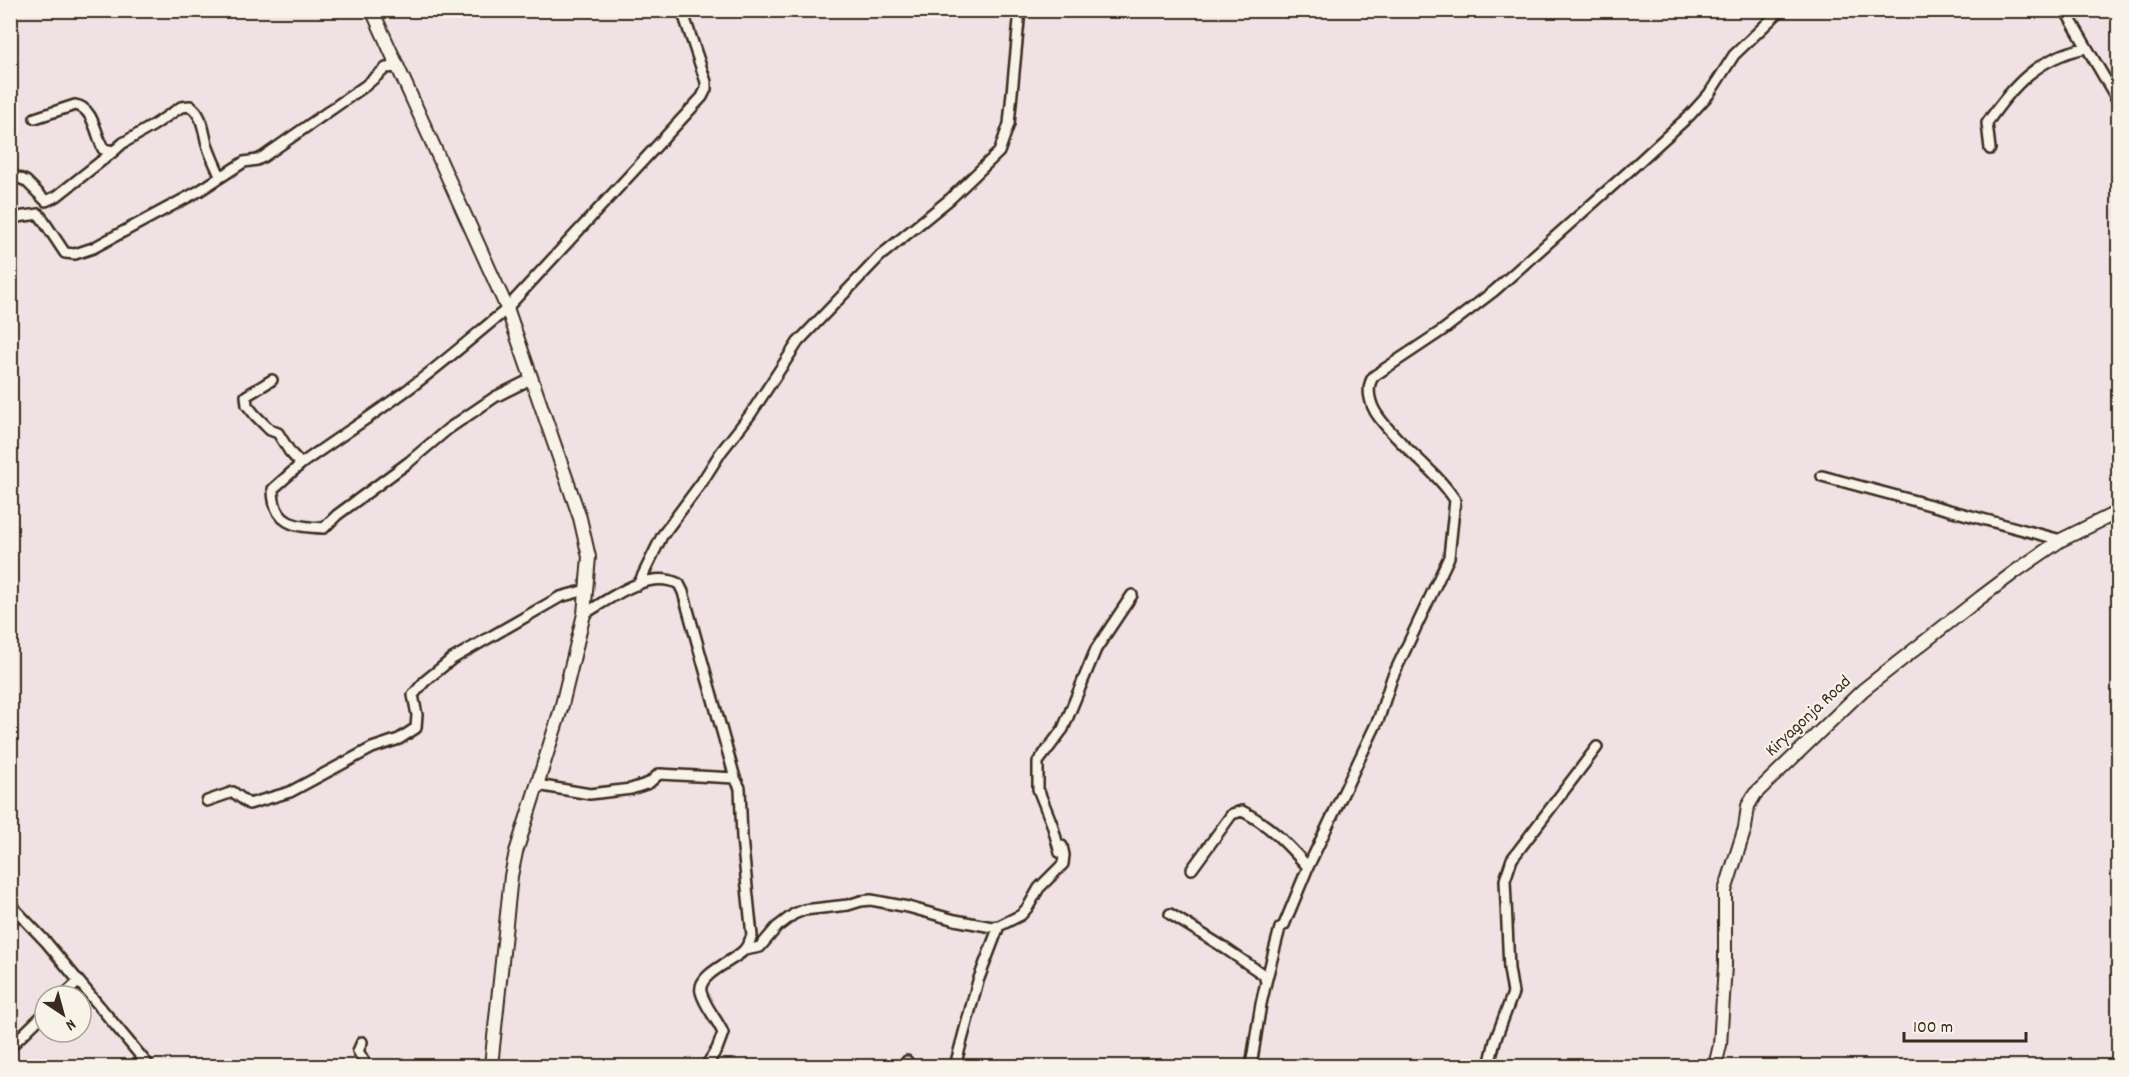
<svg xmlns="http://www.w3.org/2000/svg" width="2129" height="1077" viewBox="0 0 2129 1077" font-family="Dekko,sans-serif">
  <rect width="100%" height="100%" fill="#f0e1e4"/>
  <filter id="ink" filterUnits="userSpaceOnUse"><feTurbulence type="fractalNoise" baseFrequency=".0167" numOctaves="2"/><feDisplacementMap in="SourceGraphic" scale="12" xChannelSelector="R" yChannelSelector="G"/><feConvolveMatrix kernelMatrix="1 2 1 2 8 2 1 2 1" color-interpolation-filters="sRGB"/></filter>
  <g filter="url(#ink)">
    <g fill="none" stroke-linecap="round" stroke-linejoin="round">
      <g stroke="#3b2a1e" stroke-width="14">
        <path id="street" d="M2065 10 2118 101
          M35 118 75 105C93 107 96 134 103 149L114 151 123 143 154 125 181 107 190 106C203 115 203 130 207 144 210 155 216 166 220 176
          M1990 149 1987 123C2014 84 2038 58 2085 48
          M10 174 26 181 46 201 57 196 114 151
          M10 218 39 214 65 253 75 254 93 248 199 191 244 162 257 160 263 157 365 86 386 68 398 67
          M507 308 702 97 706 89V82L682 10
          M272 380 246 396 247 405 255 415 270 430 278 433 290 452 301 464C336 439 372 416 407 390 441 365 474 336 507 309
          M301 464 273 489C273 524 294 527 324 528L337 515 409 462 448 429 495 397 531 379
          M1822 476 2061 540
          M638 585 662 536 702 482 721 452 750 415 798 342 880 256 950 199 999 152 1009 124 1020 10
          M584 614C610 599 648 568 679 584L683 592 735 778 740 788 742 838 752 936C749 942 747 948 742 952 731 962 697 975 701 992 705 1007 717 1019 723 1033L717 1049 706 1066
          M537 785 590 794 631 789 649 783 659 774 735 778
          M207 801 233 792 249 804 290 792 372 748 399 739 416 728 417 715 413 695 425 681 452 659 560 597 586 590
          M1060 853 1052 824 1038 789V762L1063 729 1096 649 1132 595
          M1192 869 1232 814 1242 811C1269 824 1288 845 1308 867
          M10 904 47 943 149 1066
          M1170 914 1220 945 1264 975 1266 982 1261 1004 1251 1066
          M745 950 760 947 777 927 794 914 804 910 848 905 861 901 871 900 908 907 955 920 992 927 999 926 1021 915 1028 907 1039 888 1063 864 1064 855 1062 846
          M1266 982 1280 928 1284 925 1308 867 1379 718 1392 678 1449 557 1455 500C1434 468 1399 446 1378 416 1370 405 1365 387 1374 376L1443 330 1494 291 1628 172 1690 115 1709 94 1734 55 1781 10
          M63 996 78 982
          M362 1042 358 1051 367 1066
          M10 1047 45 1013
          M905 1066 907 1061
          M955 1066 978 981 999 926
          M1489 1066 1495 1041 1513 993 1509 969 1505 880 1512 859 1597 747"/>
      </g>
      <g stroke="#3b2a1e" stroke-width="16">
        <path id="secondary" d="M372 10 507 308 580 518 589 557 584 614 561 709 516 852 511 876 491 1066
          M1715 1066 1720 1045 1725 965V891L1745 828 1748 806 1755 794 1863 690 1980 598 2016 571 2061 540 2118 512"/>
      </g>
      <use href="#street" stroke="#f7f3e8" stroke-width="9"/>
      <use href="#secondary" stroke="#f7f3e8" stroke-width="12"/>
    </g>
  </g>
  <g text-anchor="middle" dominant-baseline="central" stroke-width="4.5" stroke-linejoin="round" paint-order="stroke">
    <g font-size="18" fill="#3b2a1e" stroke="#f7f3e8">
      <text transform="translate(1809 717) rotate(-43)">Kiryagonja Road</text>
    </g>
  </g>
  <rect width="2129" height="1077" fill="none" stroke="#f7f3e8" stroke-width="36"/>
  <rect x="18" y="18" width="2093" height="1041" fill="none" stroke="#3b2a1e" stroke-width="2" filter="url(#ink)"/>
  <g transform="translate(63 1014) rotate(144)"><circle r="28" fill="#f7f3e8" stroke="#aca397" stroke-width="1.5"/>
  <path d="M0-4.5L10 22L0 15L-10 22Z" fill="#3b2a1e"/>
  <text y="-9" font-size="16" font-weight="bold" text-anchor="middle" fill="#3b2a1e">N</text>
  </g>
  <path d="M1904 1032v9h122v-9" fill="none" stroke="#3b2a1e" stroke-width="3"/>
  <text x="1913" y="1032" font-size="18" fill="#3b2a1e" stroke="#f7f3e8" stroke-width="4.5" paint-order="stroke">100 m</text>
</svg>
